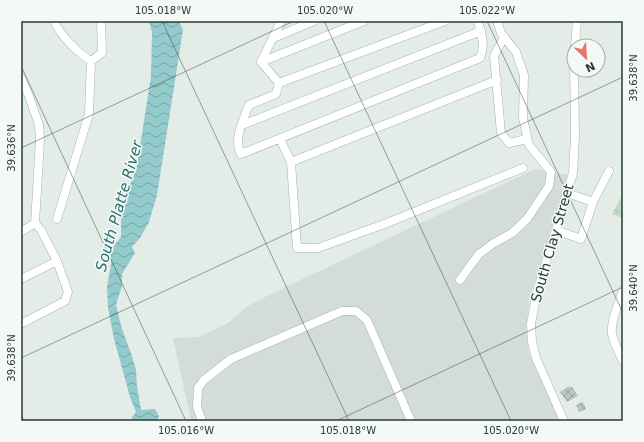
<svg xmlns="http://www.w3.org/2000/svg" width="644" height="442" viewBox="0 0 644 442" font-family="'DejaVu Sans',sans-serif">
  <defs>
    <pattern id="forest-crowns" width="20" height="18" patternUnits="userSpaceOnUse"><rect width="20" height="18" fill="#c0dbc3"/><path d="M2 6a3 3 0 1 1 6 0M12 15a3 3 0 1 1 6 0" fill="none" stroke="#a5bda8"/></pattern>
    <pattern id="water-waves" width="16" height="10" patternUnits="userSpaceOnUse"><rect width="16" height="10" fill="#93cacb"/><path d="M0 5q4-4 8 0t8 0" fill="none" stroke="#78a5a5"/></pattern>
    <pattern id="building-cross-hatch" width="8" height="8" patternUnits="userSpaceOnUse"><rect width="8" height="8" fill="#bac7c0"/><path d="M0 0l8 8M0 8l8-8" fill="none" stroke="#97a39d"/></pattern>
  </defs>
  <rect width="100%" height="100%" fill="#e4ece8"/>
  <path fill="#d3dcd6" d="M535 169 569 175 530 296 526 328 529 354 560 421H191L173 338 199 337 228 323 246 307 275 292Z"/>
  <path fill="url(#forest-crowns)" d="M623 194V218L612 214Z"/>
  <path fill="url(#water-waves)" d="M149 21H179L183 30 157 195 149 222 140 238 132 247 135 253 122 274V286L116 305 122 329 132 356 136 370 137 386 141 410 155 409 159 416 157 421H132V417L136 412 130 397 114 339 108 308 107 286 111 265V249L121 237V219L126 196 137 166 151 76 152 32Z"/>
  <path fill="url(#building-cross-hatch)" d="M569 386 570 388 572 387 578 396 567 402 560 392Z
    M583 402 586 409 579 412 576 405Z"/>
  <g fill="none" stroke-linecap="round" stroke-linejoin="round">
    <g stroke="#a7b4ae" stroke-width="9">
      <path id="minor" d="M54 21C60 35 78 53 91 61L102 53 101 21
        M281 21 261 62 279 83 276 94 249 105C243 121 233 139 241 154L480 58C486 45 481 34 478 21
        M504 37 494 56 501 133 509 143 519 141 527 138
        M273 38 314 21
        M575 46 577 21
        M261 62 364 21
        M21 78 29 96 39 125 40 140 35 223 21 232
        M279 83 445 21
        M242 125 481 31
        M280 139 291 162 297 248H318L387 223 523 168
        M291 162 497 80
        M593 202 609 171
        M57 219 89 114 91 61
        M35 223 41 230 57 261
        M556 230 581 239 593 202 567 193
        M21 279 57 261 68 292 65 301 21 324
        M460 280 470 266 479 254 494 243 512 233 527 219 549 186 551 172 529 145 523 118 524 75 516 52 501 33 497 21
        M623 290C619 303 608 326 613 338 615 346 620 354 623 361
        M202 421 197 407 198 388 204 380 231 359 342 311H356L367 320 411 421
        M564 421 536 358 532 342 531 324 537 292 567 193 573 173 575 137 574 58"/>
    </g>
    <use href="#minor" stroke="#fff" stroke-width="8"/>
  </g>
  <path fill="none" stroke="#263c33" stroke-width="1" stroke-opacity="0.45" d="M162 21 349 421M324 21 511 421M487 21 623 313M21 66 186 421M21 148 294 21M21 358 623 77M21 414 24 421M336 421 623 287"/>
  <g text-anchor="middle" dominant-baseline="central" stroke-width="3" stroke-linejoin="round" paint-order="stroke">
    <g font-size="14" fill="#263c33" stroke="#f5f9f6">
      <text transform="translate(552 243) rotate(-74)">South Clay Street</text>
    </g>
    <g font-size="15" font-style="italic" fill="#267072" stroke="#f5f9f6">
      <text transform="translate(119 206) rotate(-74)">South Platte River</text>
    </g>
  </g>
  <rect width="644" height="442" fill="none" stroke="#f5f9f6" stroke-width="44"/>
  <g transform="translate(586 58) rotate(155)"><circle r="19" fill="#f5f9f6" stroke="#a2ada8"/>
  <path d="M0-3L7 15L0 10L-7 15Z" fill="#e3786c"/>
  <text y="-6" font-size="11" font-weight="bold" text-anchor="middle" fill="#263c33">N</text>
  </g>
  <rect x="22" y="22" width="600" height="398" fill="none" stroke="#263c33" stroke-width="1.5"/>
  <g font-size="10" text-anchor="middle" fill="#263c33">
    <text x="163" y="14">105.018°W</text>
    <text x="325" y="14">105.020°W</text>
    <text x="487" y="14">105.022°W</text>
    <text transform="translate(633 78) rotate(-90)" y="4">39.638°N</text>
    <text transform="translate(11 148) rotate(-90)" y="4">39.636°N</text>
    <text transform="translate(633 288) rotate(-90)" y="4">39.640°N</text>
    <text transform="translate(11 358) rotate(-90)" y="4">39.638°N</text>
    <text x="186" y="434">105.016°W</text>
    <text x="348" y="434">105.018°W</text>
    <text x="511" y="434">105.020°W</text>
  </g>
</svg>
